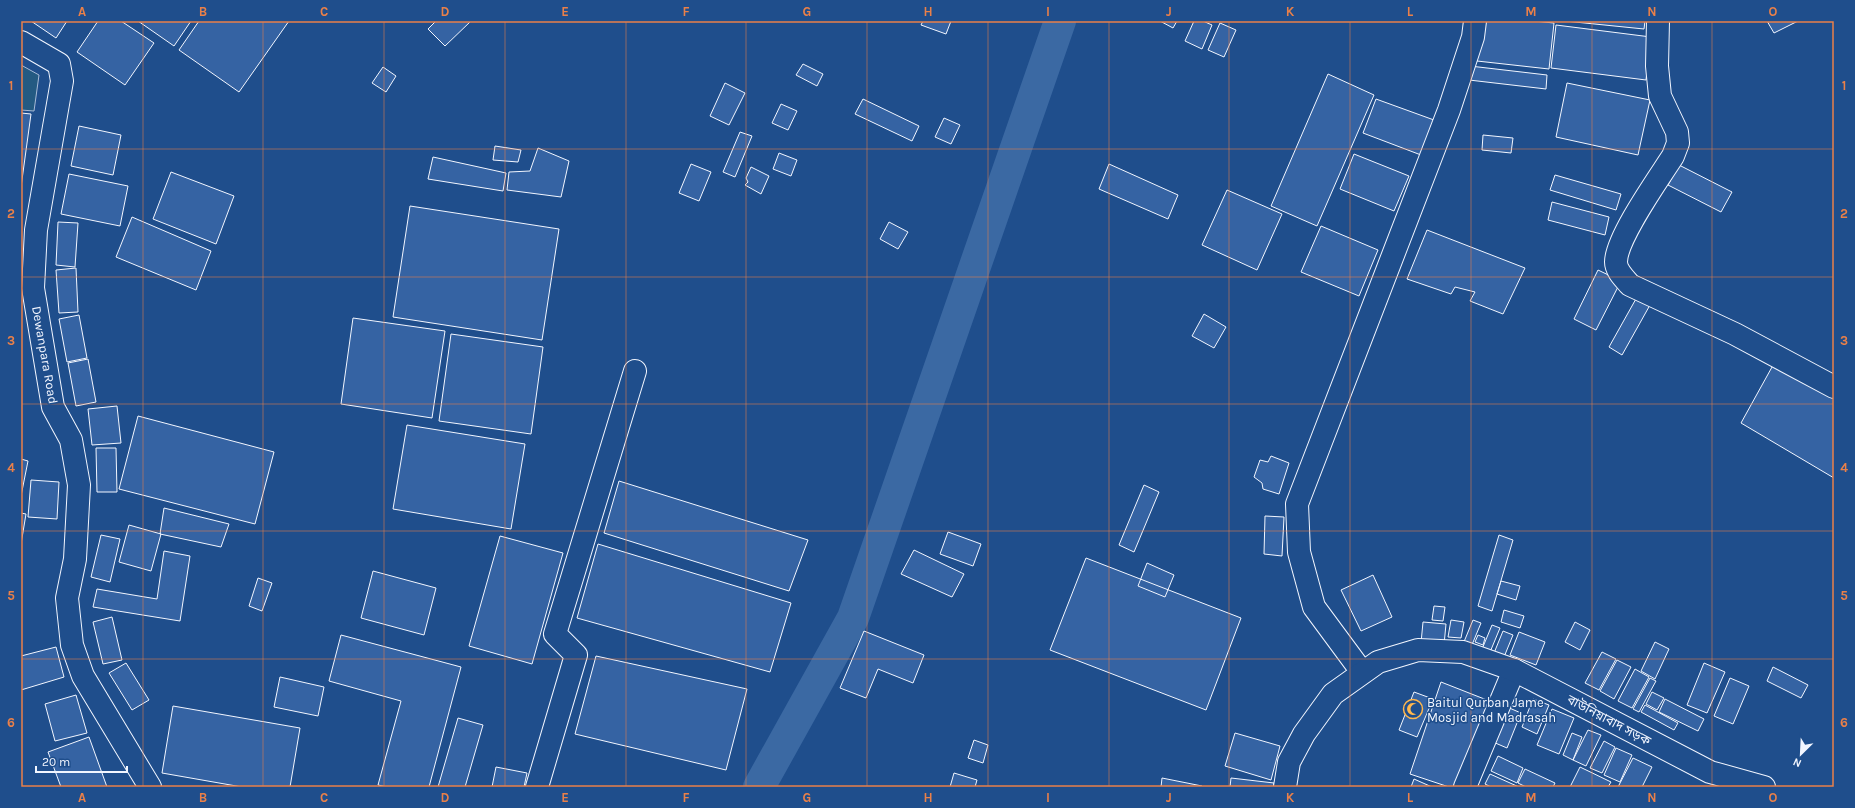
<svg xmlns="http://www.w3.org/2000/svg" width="1855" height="808" viewBox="0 0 1855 808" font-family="Karla,'Noto Sans Bengali',sans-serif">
  <rect width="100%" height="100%" fill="#1f4e8c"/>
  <path fill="#245a82" stroke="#a8bbd7" d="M21 65 39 75 34 111 21 110Z"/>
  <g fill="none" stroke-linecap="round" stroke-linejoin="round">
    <path stroke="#3b69a3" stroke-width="32" d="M759 787 853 618 1060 21"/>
  </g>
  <path fill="#3563a3" stroke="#f2f6ff" d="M31 21H67L56 38Z
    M98 21H121L154 43 125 85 77 52Z
    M138 21H191L174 46Z
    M199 21H289L239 92 179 50Z
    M436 21H471L445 46 428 29Z
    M923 21H951L946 34 921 25Z
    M1160 21H1177L1173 28Z
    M1194 21H1203L1212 25 1202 49 1185 41Z
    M1482 21H1534L1554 23 1549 69 1477 61Z
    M1565 21H1645L1644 29Z
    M1767 21H1798L1774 33Z
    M1220 23 1236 30 1224 57 1208 50Z
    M1556 25 1651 37 1646 80 1551 68Z
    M803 64 823 74 817 86 796 75Z
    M1470 66 1547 75 1546 89 1469 80Z
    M383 67 396 76 386 92 372 83Z
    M1328 74 1374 95 1317 226 1271 206Z
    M725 83 745 93 729 125 710 116Z
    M1567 83 1650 100 1638 155 1556 137Z
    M863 99 919 126 912 141 855 114Z
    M1376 99 1434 120 1421 155 1363 133Z
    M781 104 797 111 788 130 772 123Z
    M21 113 31 114 21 187Z
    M944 118 960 125 951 144 935 137Z
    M79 126 121 135 113 175 71 166Z
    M740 132 752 136 735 177 723 172Z
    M1483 135 1513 138 1511 153 1482 150Z
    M495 146 521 150 518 162 493 160Z
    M538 148 569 161 561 197 507 190 509 172 530 171Z
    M779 153 797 160 791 176 773 169Z
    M1354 154 1409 176 1394 211 1340 189Z
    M433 157 506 173 503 191 428 179Z
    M691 164 711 172 699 201 679 193Z
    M1109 164 1178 195 1168 219 1099 189Z
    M1679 165 1732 192 1721 212 1668 185Z
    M751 167 769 176 761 194 745 185 748 182 746 178Z
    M171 172 234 196 216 244 153 219Z
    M69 174 128 186 120 226 61 214Z
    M1555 175 1621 194 1616 210 1550 190Z
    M1227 190 1282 214 1257 270 1202 245Z
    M1552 202 1609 217 1605 235 1548 220Z
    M410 206 559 229 542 340 393 317Z
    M132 217 211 251 196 290 116 257Z
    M58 222 78 223 75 267 56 265Z
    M889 222 908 232 898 249 880 239Z
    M1321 226 1378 250 1359 296 1301 272Z
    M1427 230 1525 268 1503 314 1470 301 1475 292 1455 287 1451 294 1407 279Z
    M76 268 78 312 59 313 56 270Z
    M1598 270 1621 281 1596 330 1574 319Z
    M1637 297 1650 305 1622 355 1609 347Z
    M1204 314 1226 327 1214 348 1192 336Z
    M79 315 87 358 67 362 59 319Z
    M353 318 445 331 432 418 341 404Z
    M451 334 543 347 531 434 439 421Z
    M1777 358 1834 392V478L1741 423Z
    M88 359 96 402 76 406 68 363Z
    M117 406 121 443 92 445 88 409Z
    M138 416 274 452 255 524 119 489Z
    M407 425 525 444 511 529 393 509Z
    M96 448H116L117 492H97Z
    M1271 456 1289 463 1279 494 1263 489 1262 483 1254 477 1260 460 1268 462Z
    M21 459 28 461 21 496Z
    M31 480 59 482 57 519 28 517Z
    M619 481 808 540 789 591 604 533Z
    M1144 485 1159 492 1134 552 1119 545Z
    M164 508 229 524 221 547 160 534Z
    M21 513 26 514 21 544Z
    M1265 516 1284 517 1282 556 1264 554Z
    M129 525 161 534 151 571 119 562Z
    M948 532 981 544 973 566 940 554Z
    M101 535 120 539 110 582 91 577Z
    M1499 535 1513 540 1492 611 1478 606Z
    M500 536 563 553 532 664 469 646Z
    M598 544 791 603 770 672 577 618Z
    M914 550 964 574 952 597 901 574Z
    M164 551 190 556 180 621 93 607 97 589 157 599Z
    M1086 558 1241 618 1206 710 1050 650Z
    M1147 563 1174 575 1165 597 1138 586Z
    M373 571 436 588 424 635 361 618Z
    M1373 575 1392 617 1361 631 1341 590Z
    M258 578 272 583 262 611 249 606Z
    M1501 581 1520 586 1516 600 1497 594Z
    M1434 606 1445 607 1443 621 1432 620Z
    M1504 610 1524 616 1520 628 1501 622Z
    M112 617 122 660 103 664 93 622Z
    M1451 620 1464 622 1461 638 1448 637Z
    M1473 620 1481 623 1469 652 1461 649Z
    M1423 622 1446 624 1444 645 1421 643Z
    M1575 622 1590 630 1580 650 1565 642Z
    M1492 625 1500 628 1488 657 1480 654Z
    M864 631 924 655 913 683 878 669 866 698 840 688Z
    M1503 631 1513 635 1504 657 1494 653Z
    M1519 632 1545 642 1536 665 1510 655Z
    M341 635 461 667 429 787H387L378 785 401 701 329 681Z
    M1478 635 1485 638 1483 645 1475 642Z
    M1655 642 1669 649 1655 679 1641 671Z
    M56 647 64 677 21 690V656Z
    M1602 652 1616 659 1599 690 1585 683Z
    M596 656 747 689 726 770 575 734Z
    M1617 660 1631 667 1614 699 1600 691Z
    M126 663 149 700 132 710 109 673Z
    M1704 663 1725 672 1707 713 1687 705Z
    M1773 667 1808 685 1801 698 1767 681Z
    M1635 669 1649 677 1632 708 1618 701Z
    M280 677 324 687 318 716 274 707Z
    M1650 678 1656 681 1639 712 1633 709Z
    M1730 678 1749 686 1733 724 1714 716Z
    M1441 682 1492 702 1461 787H1449L1410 774Z
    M1414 692 1433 699 1417 737 1399 730Z
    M1652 692 1664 698 1657 710 1646 704Z
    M76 695 87 733 55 741 45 704Z
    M1533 699 1549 705 1537 734 1522 727Z
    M1665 699 1704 719 1698 731 1659 712Z
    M1645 705 1678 723 1674 730 1641 712Z
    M173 706 300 728 290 787H242L162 773Z
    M1507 707 1521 713 1507 748 1493 742Z
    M1552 709 1574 718 1559 754 1537 745Z
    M458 718 483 725 465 787H438Z
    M1588 730 1601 735 1586 766 1573 760Z
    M1235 733 1280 746 1271 780 1225 766Z
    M1572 733 1582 737 1573 760 1563 755Z
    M89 737 107 787H61L48 752Z
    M974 740 988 745 983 763 968 758Z
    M1604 741 1615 747 1602 773 1590 768Z
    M1616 748 1632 755 1620 782 1604 775Z
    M1498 756 1523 768 1517 783 1491 771Z
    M1633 758 1652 767 1642 787H1618Z
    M496 767 527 773 524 787H492Z
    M1580 767 1611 782 1608 787H1570Z
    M1525 769 1555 783 1553 787H1526L1518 783Z
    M954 773 977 780 975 787H950Z
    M1490 774 1519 787H1491L1485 784Z
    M1162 778 1202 786V787H1161Z
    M1231 778 1274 783V787H1230Z
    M1414 779 1432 787H1411Z"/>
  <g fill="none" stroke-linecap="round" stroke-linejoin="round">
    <g stroke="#f2f6ff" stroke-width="24">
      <path id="street" d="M1658 21 1657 66 1660 96 1677 132 1678 143 1673 156C1659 178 1616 238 1616 262 1616 271 1625 279 1630 285L1735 334 1834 387
        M1362 672 1314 607 1299 552 1297 504 1449 110 1473 37 1475 21
        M537 787 576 655 555 634 635 371
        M1465 787 1514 670"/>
    </g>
    <g stroke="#f2f6ff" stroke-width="24">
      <path id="secondary" d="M21 42 59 64 62 81 36 230 33 288 53 407 71 440 79 485 75 559 67 598 72 645 83 676 150 787
        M1285 787 1289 762 1304 734 1333 694 1378 662 1418 650 1463 652 1514 670 1710 772 1764 787"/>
    </g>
    <use href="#street" stroke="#1f4e8c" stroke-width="22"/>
    <use href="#secondary" stroke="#1f4e8c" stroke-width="22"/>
  </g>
  <path fill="none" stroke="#ea8049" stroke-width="1" stroke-opacity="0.55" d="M143 21V787M263 21V787M384 21V787M505 21V787M626 21V787M746 21V787M867 21V787M988 21V787M1109 21V787M1229 21V787M1350 21V787M1471 21V787M1592 21V787M1712 21V787M21 149H1834M21 277H1834M21 404H1834M21 531H1834M21 659H1834"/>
  <defs>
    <g id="mosque-ring" transform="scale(1)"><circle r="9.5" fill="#1f4e8c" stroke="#ffb74d" stroke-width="1.5"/><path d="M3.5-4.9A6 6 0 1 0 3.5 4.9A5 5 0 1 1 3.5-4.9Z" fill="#ffb74d"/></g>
  </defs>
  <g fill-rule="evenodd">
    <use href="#mosque-ring" x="1413" y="709"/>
  </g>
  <g text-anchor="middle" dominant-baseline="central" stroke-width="3" stroke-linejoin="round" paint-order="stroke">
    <g font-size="13" fill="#f2f6ff" stroke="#1f4e8c">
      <text transform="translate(45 355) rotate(80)">Dewanpara Road</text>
      <text transform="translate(1609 720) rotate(28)">বাউনিয়াবাদ সড়ক</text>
    </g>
    <g font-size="13" fill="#f2f6ff" stroke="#1f4e8c" text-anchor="start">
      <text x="1427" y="702">Baitul Qurban Jame<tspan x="1427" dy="15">Mosjid and Madrasah</tspan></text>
    </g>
  </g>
  <rect width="1855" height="808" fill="none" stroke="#1f4e8c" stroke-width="44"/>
  <g transform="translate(1801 754) rotate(204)" stroke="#1f4e8c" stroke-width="3" paint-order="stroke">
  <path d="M0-3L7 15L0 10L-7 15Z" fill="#f2f6ff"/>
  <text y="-6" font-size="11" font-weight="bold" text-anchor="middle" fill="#f2f6ff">N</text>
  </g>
  <path d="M36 766v6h91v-6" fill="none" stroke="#f2f6ff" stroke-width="2"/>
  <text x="42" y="766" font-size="12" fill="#f2f6ff" stroke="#1f4e8c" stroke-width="3" paint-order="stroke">20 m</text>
  <rect x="22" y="22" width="1811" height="764" fill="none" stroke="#ea8049" stroke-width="1.5"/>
  <g font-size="13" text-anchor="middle" font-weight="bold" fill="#ea8049">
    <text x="82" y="16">A</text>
    <text x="203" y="16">B</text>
    <text x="324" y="16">C</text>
    <text x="445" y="16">D</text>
    <text x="565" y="16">E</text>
    <text x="686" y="16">F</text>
    <text x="807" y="16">G</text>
    <text x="928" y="16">H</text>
    <text x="1048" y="16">I</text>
    <text x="1169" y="16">J</text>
    <text x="1290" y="16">K</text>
    <text x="1410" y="16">L</text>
    <text x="1531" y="16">M</text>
    <text x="1652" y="16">N</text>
    <text x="1773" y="16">O</text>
    <text x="11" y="90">1</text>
    <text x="1844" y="90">1</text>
    <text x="11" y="218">2</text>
    <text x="1844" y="218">2</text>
    <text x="11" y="345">3</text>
    <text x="1844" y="345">3</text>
    <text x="11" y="472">4</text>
    <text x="1844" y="472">4</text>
    <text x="11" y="600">5</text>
    <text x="1844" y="600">5</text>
    <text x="11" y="727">6</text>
    <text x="1844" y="727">6</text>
    <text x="82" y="802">A</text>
    <text x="203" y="802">B</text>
    <text x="324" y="802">C</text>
    <text x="445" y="802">D</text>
    <text x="565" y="802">E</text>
    <text x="686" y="802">F</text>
    <text x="807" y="802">G</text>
    <text x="928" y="802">H</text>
    <text x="1048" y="802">I</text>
    <text x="1169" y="802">J</text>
    <text x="1290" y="802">K</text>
    <text x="1410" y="802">L</text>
    <text x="1531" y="802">M</text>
    <text x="1652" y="802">N</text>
    <text x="1773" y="802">O</text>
  </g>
</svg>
